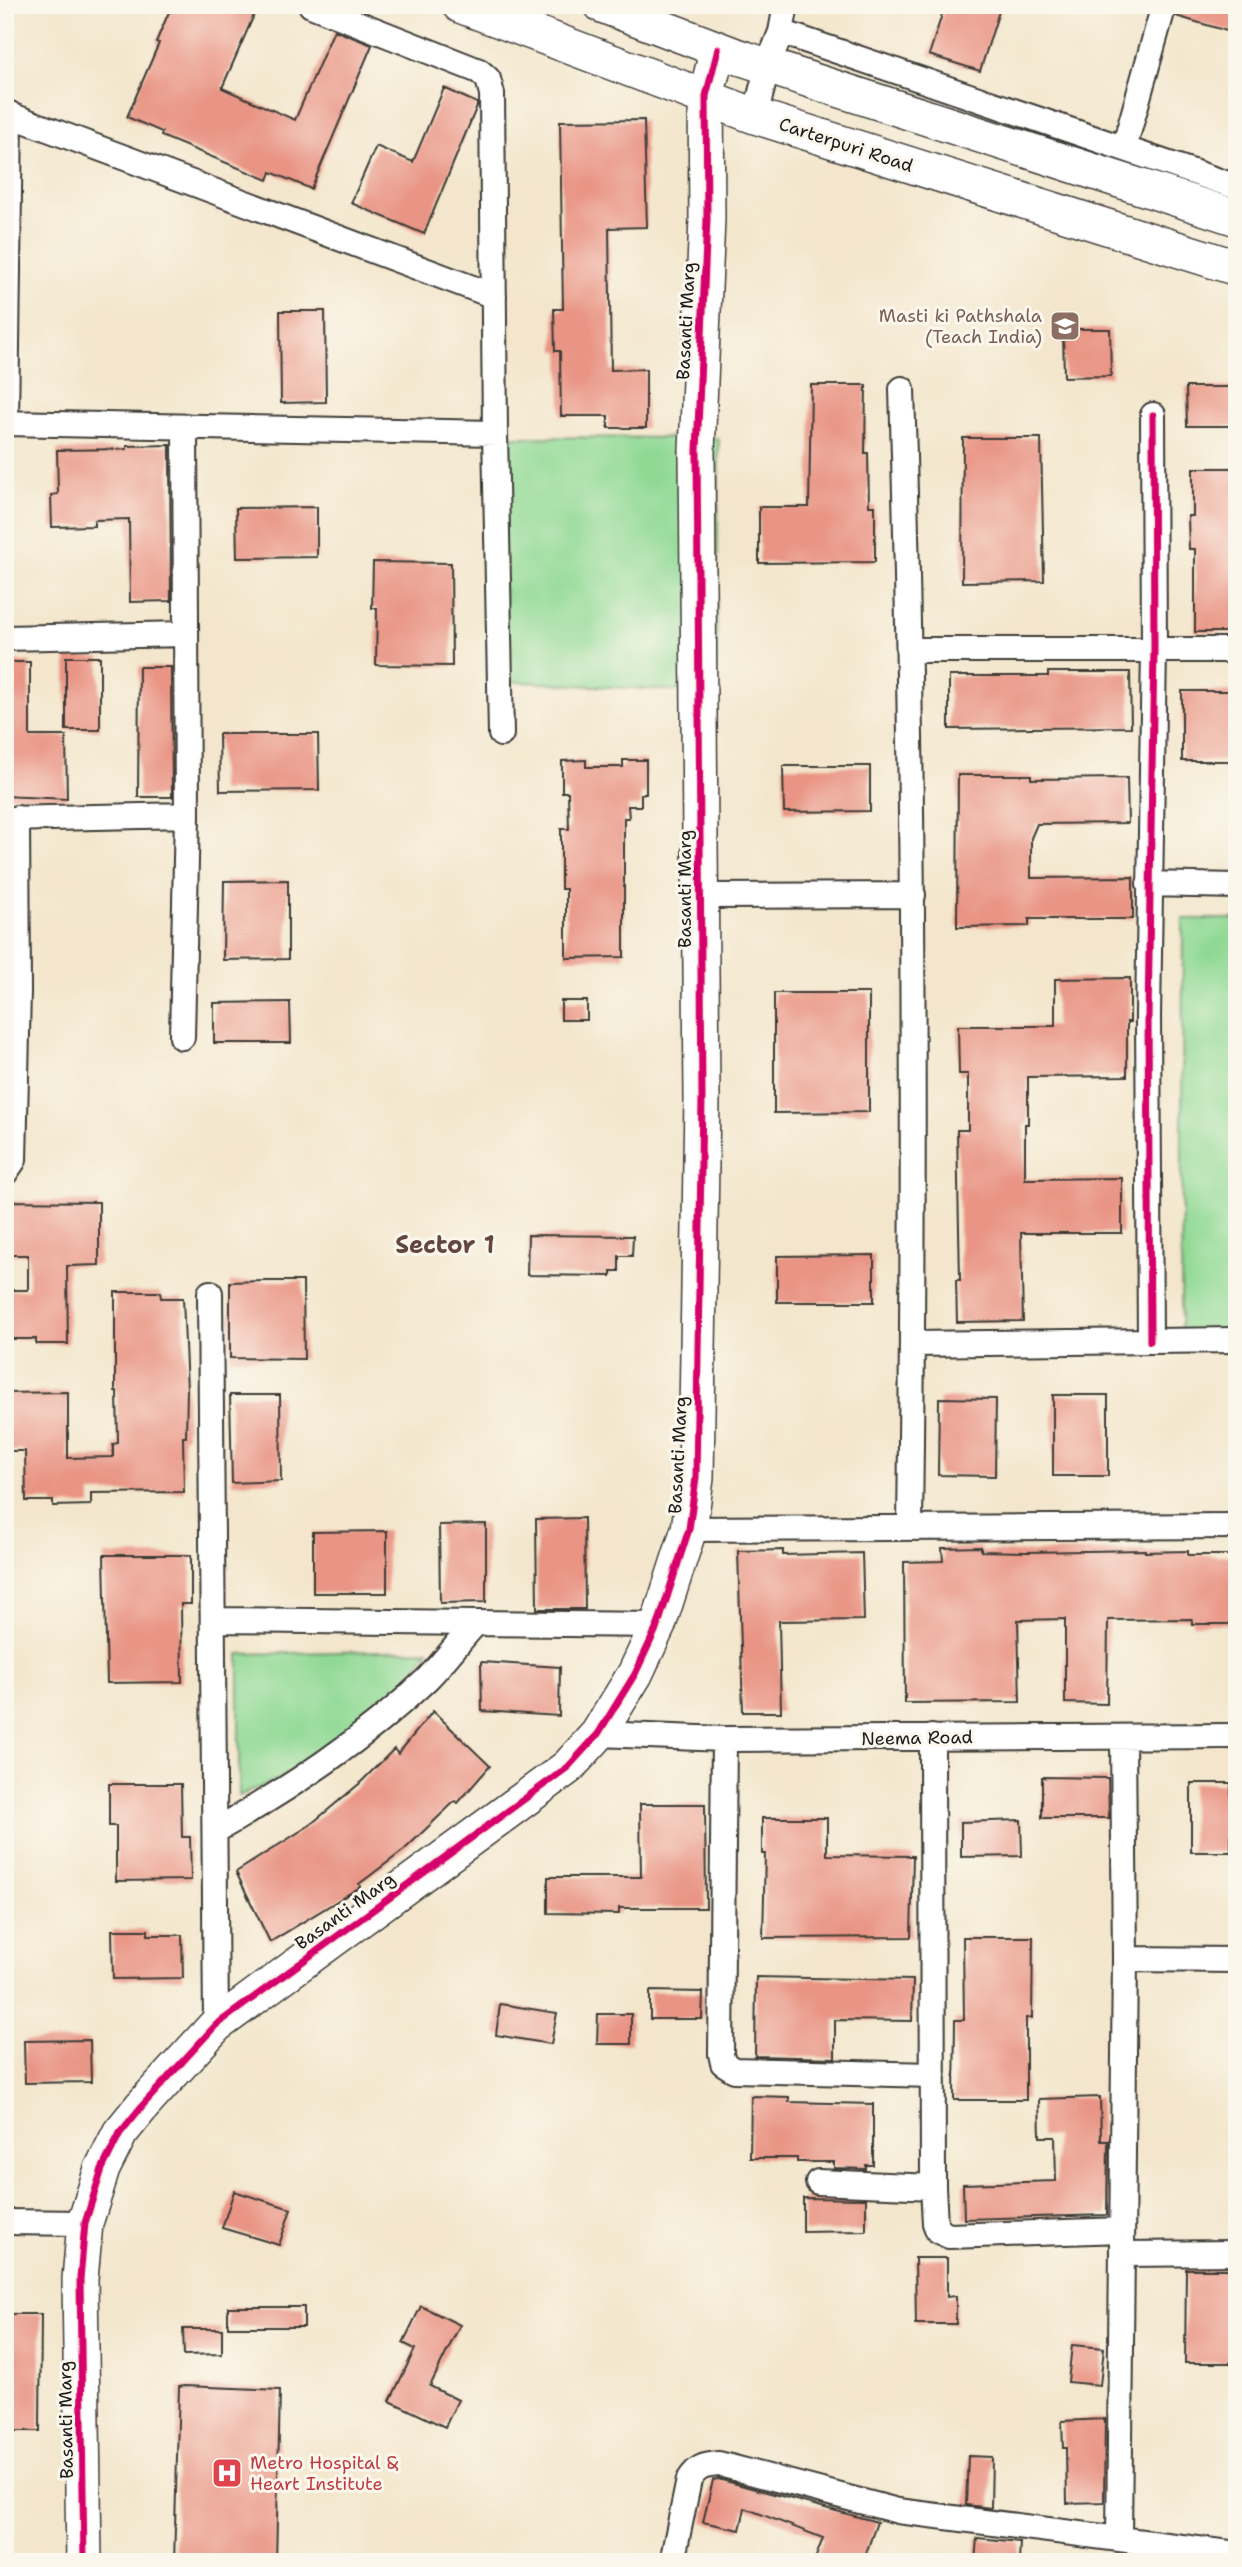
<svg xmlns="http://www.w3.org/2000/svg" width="1242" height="2567" viewBox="0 0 1242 2567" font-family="'Shantell Sans',sans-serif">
  <rect width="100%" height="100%" fill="#fbf7ec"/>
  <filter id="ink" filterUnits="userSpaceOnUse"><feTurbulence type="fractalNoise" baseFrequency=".0143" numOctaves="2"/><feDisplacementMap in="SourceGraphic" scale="14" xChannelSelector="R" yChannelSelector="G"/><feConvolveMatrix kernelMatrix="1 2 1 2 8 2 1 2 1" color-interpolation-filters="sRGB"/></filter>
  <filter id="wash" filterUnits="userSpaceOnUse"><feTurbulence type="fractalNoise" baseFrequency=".00686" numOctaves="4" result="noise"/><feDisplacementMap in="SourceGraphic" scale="28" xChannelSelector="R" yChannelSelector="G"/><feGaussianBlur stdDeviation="1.57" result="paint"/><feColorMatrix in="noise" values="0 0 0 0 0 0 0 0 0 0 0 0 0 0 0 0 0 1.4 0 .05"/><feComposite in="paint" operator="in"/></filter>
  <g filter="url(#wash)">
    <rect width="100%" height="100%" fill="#f3e6cc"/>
    <path fill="#90d994" stroke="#567a58" stroke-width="2" d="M501 437 719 438 716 693 506 681Z
      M1183 919H1237V1337H1181Z
      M429 1650 400 1688 367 1721 279 1779 239 1796V1654Z"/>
    <g id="blocks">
      <path fill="#e99484" d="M172 5H232L254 15 222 88 295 120 334 30 372 45 311 189 271 172 268 180 161 136 162 132 127 117 159 43 156 42Z
        M945 5H1001L980 71 929 55Z
        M1178 5H1237V34L1176 16Z
        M444 88 477 103V106L424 234 351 203 376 146 413 162Z
        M644 120 647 227 609 228 611 370 646 369V428H608V416H561L560 351H555L554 309H563L560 121Z
        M280 311H325L326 402 281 403Z
        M1063 329H1110L1111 376 1064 377Z
        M811 385H866L865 453H868L869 506H875V562L759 563V507H809Z
        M1186 387H1237V426H1187Z
        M963 438H1041L1044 581 962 582Z
        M170 445 171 601 130 602 129 519 94 520V526L52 527 51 495 58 494 57 450 127 449V446Z
        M1193 468H1237V632H1195V549H1189L1188 516H1193Z
        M317 507V557L237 558 236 508Z
        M373 562 451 563 452 666 376 665 377 608H372Z
        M66 657H100V730H66Z
        M5 662H30V736H66L67 799 5 796Z
        M139 667H171L172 797H138Z
        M1048 672H1130L1131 727 949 729V676H1048Z
        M1182 691H1237V758H1232V761H1182Z
        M219 734H318L319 790 220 791Z
        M586 760V767H623V760H646V794H641V806H628L629 818H624V957L566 958V889H561V829H569L568 792H562V761Z
        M783 766H870V811L784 812Z
        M958 775H1031V779L1127 778 1128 823 1037 824 1031 838V878L1133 877V919H1029V926L957 927Z
        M288 880V959L223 960 224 881Z
        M1130 978V1022H1127V1076L1028 1077V1124H1025V1179L1122 1178V1233H1021L1023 1321 957 1322 956 1280H960L957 1130H968V1074H959L958 1026H1055V979Z
        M774 993H869V1112L774 1113Z
        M561 1001H587V1020H561Z
        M290 1002 291 1043H214V1003Z
        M5 1201 99 1202V1265L67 1266 68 1344H36V1339H5V1290H28V1255H5Z
        M528 1235 633 1236 632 1256H619V1271H611V1276L527 1275Z
        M874 1255V1302H777V1256Z
        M266 1281H303L304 1359 230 1358V1282Z
        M115 1292H160L161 1298H183L187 1390 186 1437H183L184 1492 91 1493V1505L53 1506V1501H26L25 1451H5V1393L68 1392V1458L113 1457V1444L118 1443 117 1391H115Z
        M230 1395H280L281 1481 232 1483Z
        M1053 1395H1108V1476H1053Z
        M939 1398 996 1399 995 1476 938 1475Z
        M584 1518 585 1609H537L536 1519Z
        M486 1524V1602L440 1603 439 1525Z
        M387 1531V1593H313V1532Z
        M981 1547V1551L1025 1552 1145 1550V1552L1188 1551V1555H1237V1624H1192V1619L1108 1620 1107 1704 1065 1703V1619L1018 1620 1020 1702 905 1703 904 1562 943 1561 942 1548Z
        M783 1550V1555L862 1553 864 1620 779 1621 781 1712H743L738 1551Z
        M104 1555H191V1604H181L182 1682 107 1683Z
        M481 1662 560 1667 559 1716 482 1711Z
        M433 1711 490 1766 458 1803 455 1801 404 1850 359 1884 360 1887 270 1942 236 1872 310 1825 359 1784 394 1749 398 1754Z
        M1042 1777 1108 1778 1109 1818H1042Z
        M1191 1783H1231V1852H1191Z
        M109 1784H181L182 1837H190L191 1880 116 1881V1826H109Z
        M640 1804H705L706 1908H619V1914L548 1913V1877H641Z
        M762 1818H827V1855L913 1856 911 1937 763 1938 765 1854H762Z
        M1021 1820 1022 1856 961 1857V1822Z
        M112 1930H148V1935H182L183 1978 113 1979Z
        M963 1937H1033L1032 2018H1026V2100H954L955 2020H964Z
        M756 1977 913 1980 912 2021 835 2020V2058L755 2056Z
        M650 1991 703 1992 702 2019H650Z
        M500 2004 557 2013 551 2044 496 2035Z
        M598 2014H631V2044H597Z
        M90 2040 91 2082 25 2083 24 2041Z
        M751 2096 789 2097V2102L873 2104V2165H866V2169L834 2168V2162H797V2158H750Z
        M1100 2097 1101 2141H1108L1107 2215 964 2219 963 2184 1056 2181 1055 2137H1040L1039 2099Z
        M234 2191 291 2209 279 2245 222 2228Z
        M803 2198 866 2199V2231L803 2232Z
        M915 2258H947V2297L956 2296V2324H916Z
        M1186 2269H1237V2363H1185Z
        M421 2306 460 2325 430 2386 458 2400 445 2427 390 2401 415 2349 403 2343Z
        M228 2307H304V2327H228Z
        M5 2314H41L40 2431H10V2390H5Z
        M183 2329H222V2354L184 2355Z
        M1072 2345 1104 2348 1100 2385 1068 2382Z
        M184 2386 280 2390 276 2562H174L179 2387Z
        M1105 2419 1104 2502 1067 2503 1066 2448H1063L1062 2421Z
        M968 2456 992 2457 991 2508 966 2505Z
        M718 2479 877 2522 863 2562H814L823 2538 745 2508 740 2530 703 2522 713 2480Z
        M977 2538 1020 2542 1019 2562H975Z"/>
    </g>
  </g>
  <g filter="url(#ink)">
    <use href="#blocks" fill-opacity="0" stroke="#3c3a36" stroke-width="2"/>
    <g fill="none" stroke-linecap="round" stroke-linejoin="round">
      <g stroke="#3c3a36" stroke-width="28">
        <path id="street" d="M311 5 479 71 488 79 492 94 495 433 501 734
          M781 32 1237 187
          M5 113 494 296
          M755 116 768 65 781 32 786 5
          M1124 148 1164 5
          M902 389C914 768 915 1147 910 1526
          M5 423 495 433
          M6 423 10 114
          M5 638 185 634
          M910 650H1237
          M5 819 187 815
          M1149 884 1237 886
          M701 896 913 895
          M182 1037 187 815 185 428
          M5 1173 14 1160 18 991 17 818
          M210 1293 216 2025
          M1150 1341 1148 1016 1154 649 1153 415
          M913 1344 1237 1340
          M689 1529 1237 1526
          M213 1620 658 1625
          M598 1734 724 1739 1237 1736
          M932 1737 933 2187 935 2223 938 2231 949 2236 1122 2230
          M724 1739 721 2054 723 2063 734 2070 933 2075
          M215 1831C290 1788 364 1740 427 1679 444 1662 459 1641 476 1623
          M1125 1959 1237 1960
          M818 2182 933 2187
          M5 2222 85 2223
          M1122 2254 1237 2253
          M1119 2538 1125 1959 1123 1738
          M672 2562 689 2480C697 2467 704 2465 719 2464L898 2511 1237 2554"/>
      </g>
      <g stroke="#3c3a36" stroke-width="38">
        <path id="secondary" d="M460 5 755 116 1237 268
          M602 5 736 56 1237 218
          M84 2562 80 2279 85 2223 102 2169 120 2133 142 2106 216 2025 568 1767 598 1734 635 1674 658 1625 689 1529 696 1478 702 1098 697 451 707 219 706 96 718 49"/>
      </g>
      <use href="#street" stroke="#fff" stroke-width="24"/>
      <use href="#secondary" stroke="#fff" stroke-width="35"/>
      <g stroke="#fbf7ec" stroke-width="11">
        <path id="cycleway" d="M1150 1341 1148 1016 1154 649 1153 415
          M84 2562 80 2279 85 2223 102 2169 120 2133 142 2106 216 2025 568 1767 598 1734 635 1674 658 1625 689 1529 696 1478 702 1098 697 451 707 219 706 96 718 49"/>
      </g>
      <use href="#cycleway" stroke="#d6006c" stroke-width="7"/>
    </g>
  </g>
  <defs>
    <g id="school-square" transform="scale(1.575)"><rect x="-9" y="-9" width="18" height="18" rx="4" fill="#8d6e63" stroke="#fbf7ec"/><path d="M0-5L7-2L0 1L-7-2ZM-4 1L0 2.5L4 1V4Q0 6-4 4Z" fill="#fff"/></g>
    <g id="hospital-square" transform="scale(1.575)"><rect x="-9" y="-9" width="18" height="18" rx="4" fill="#e0444e" stroke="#fbf7ec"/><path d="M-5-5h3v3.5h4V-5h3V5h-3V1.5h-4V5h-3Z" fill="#fff"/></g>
  </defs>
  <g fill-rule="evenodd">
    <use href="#school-square" x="1065" y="326"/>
    <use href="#hospital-square" x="227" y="2473"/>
  </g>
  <g text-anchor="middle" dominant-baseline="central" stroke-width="6" stroke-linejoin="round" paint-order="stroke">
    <g font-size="18" fill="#1c1c1c" stroke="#fbf7ec">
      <text transform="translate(846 145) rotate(18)">Carterpuri Road</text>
      <text transform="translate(686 321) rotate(-87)">Basanti Marg</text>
      <text transform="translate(685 889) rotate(-90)">Basanti Marg</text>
      <text transform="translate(678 1455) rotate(-87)">Basanti Marg</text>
      <text transform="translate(917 1738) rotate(-1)">Neema Road</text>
      <text transform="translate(345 1911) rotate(-36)">Basanti Marg</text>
      <text transform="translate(66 2420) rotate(-91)">Basanti Marg</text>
    </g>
    <g font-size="18" fill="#785e54" stroke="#fbf7ec" text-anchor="end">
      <text x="1042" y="316">Masti ki Pathshala<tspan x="1042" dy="21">(Teach India)</tspan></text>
    </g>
    <g font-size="18" fill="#be3a42" stroke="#fbf7ec" text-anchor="start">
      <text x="250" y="2463">Metro Hospital &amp;<tspan x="250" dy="21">Heart Institute</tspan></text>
    </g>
    <g font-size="24" font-weight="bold" fill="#644640" stroke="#fbf7ec">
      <text x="445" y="1245">Sector 1</text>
    </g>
  </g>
  <rect width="1242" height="2567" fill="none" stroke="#fbf7ec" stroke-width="28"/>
</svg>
